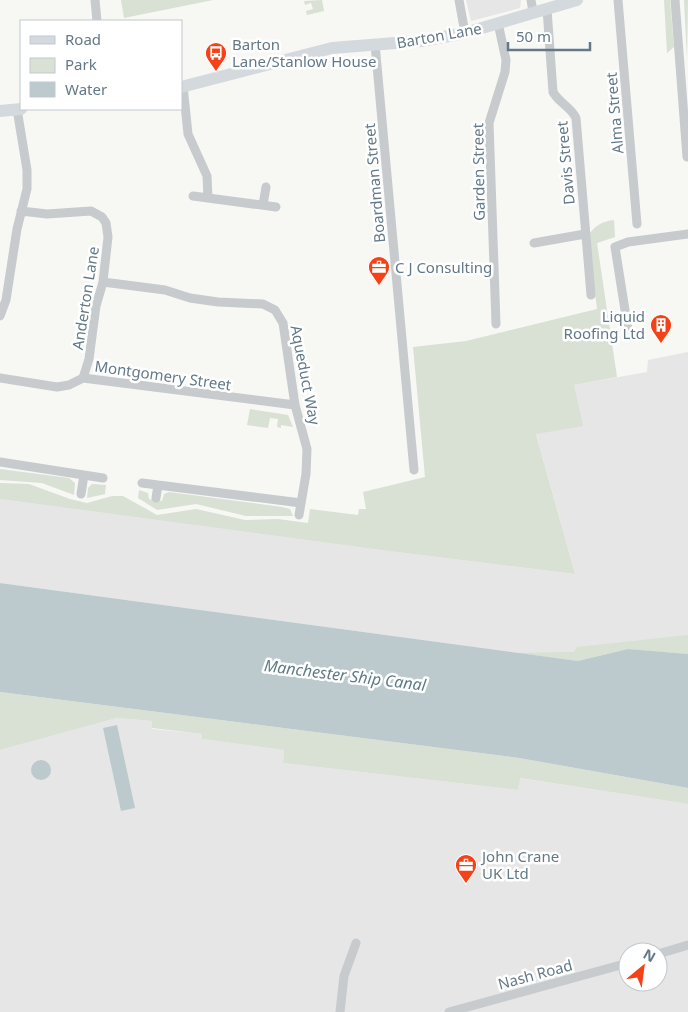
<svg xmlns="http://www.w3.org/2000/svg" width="688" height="1012" viewBox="0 0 688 1012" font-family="'Noto Sans',sans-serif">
  <rect width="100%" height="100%" fill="#f7f7f4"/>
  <path fill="#e5e6e5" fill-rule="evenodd" d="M466 0H521L520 8 471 21Z
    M688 352V654L628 649 578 661 0 583V499L373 549 575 574 536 433 574 385 647 372 648 360Z
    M117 718 152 721V729L202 734V739L284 750 283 763 518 790 519 778 688 804V1012H0V750ZM628 952H658V982H628Z"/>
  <path fill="#d9e0d4" d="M121 0H213L124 18Z
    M322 0 324 11 307 15 306 11 313 9 311 3 305 5 304 1Z
    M664 0H670L674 47 667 53Z
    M684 0H688L687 58Z
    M614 220 615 237 597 243 617 377 574 385 583 426 536 434 575 574 373 549 0 499V483L29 484 70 499 87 503 112 496H123L157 515 196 509 245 520 278 519 308 523 310 509 358 515 359 509H366L363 492 425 477 413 347 466 341 597 309 588 236C595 225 601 222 614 220Z
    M250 409 288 415 293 427 281 425V428L277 427 278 419 270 418 268 428 247 425Z
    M0 469 69 478 75 483 74 495 42 483 0 480Z
    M92 484 106 485 105 494 87 498 88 488Z
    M139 490 148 493 149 499 162 501 164 494 169 492 282 507 290 509 293 516H246L196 504 157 510 138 498Z
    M688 635V654L628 649 578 661 517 653 574 652 577 647Z
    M0 692 519 758 688 788V804L520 778 518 790 283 763 284 750 202 739V734L152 728V721L117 718 0 750Z"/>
  <path fill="#bccace" d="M0 583 578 661 628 649 688 654V788L519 758 0 692Z
    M117 725 135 808 121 811 103 728Z
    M31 770a10 10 0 1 1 20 0a10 10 0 1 1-20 0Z"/>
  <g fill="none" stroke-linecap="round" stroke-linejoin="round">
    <path stroke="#c7cbce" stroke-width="9" d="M95 0 97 21
      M459 0 465 33
      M531 0 533 12
      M618 0 637 224
      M675 0 687 157
      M547 9 553 92C559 103 571 107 576 118L591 295
      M375 44 414 470
      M183 86 188 134 207 176 208 198
      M193 196 276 207
      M263 205 266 187
      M21 211 47 214 91 211 102 217 106 223 108 237 103 282 96 306 89 359 83 378
      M534 243 585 234
      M103 282 165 290 190 298 218 302 263 304 275 310 283 323 295 405 307 449 306 474 299 515
      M0 316 6 300 17 229 27 189V170L17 109
      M496 324 489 123 505 72 506 60 498 23
      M628 329 615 247 628 242 688 234
      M0 378 57 387 69 385 83 378 295 405
      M0 462 103 478
      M142 483 301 503
      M81 494 84 475
      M156 498 158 485
      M658 954 688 945
      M340 1012 344 976 356 943
      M449 1012 628 963"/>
    <path stroke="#d4d9de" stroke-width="12" d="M181 87 332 48 421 41 465 33 577 0
      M0 111 21 109"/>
  </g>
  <defs>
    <g id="bus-pin" transform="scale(1.125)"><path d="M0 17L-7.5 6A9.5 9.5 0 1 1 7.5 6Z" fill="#f44117" stroke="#fff"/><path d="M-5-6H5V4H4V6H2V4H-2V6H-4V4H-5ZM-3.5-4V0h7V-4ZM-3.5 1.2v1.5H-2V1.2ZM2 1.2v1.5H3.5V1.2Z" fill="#fff"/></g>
    <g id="office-pin" transform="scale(1.125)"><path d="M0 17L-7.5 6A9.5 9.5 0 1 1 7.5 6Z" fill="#f44117" stroke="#fff"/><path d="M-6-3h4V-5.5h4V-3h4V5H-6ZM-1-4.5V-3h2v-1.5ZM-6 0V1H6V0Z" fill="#fff"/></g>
    <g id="building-pin" transform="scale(1.125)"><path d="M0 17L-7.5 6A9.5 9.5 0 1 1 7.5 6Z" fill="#f44117" stroke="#fff"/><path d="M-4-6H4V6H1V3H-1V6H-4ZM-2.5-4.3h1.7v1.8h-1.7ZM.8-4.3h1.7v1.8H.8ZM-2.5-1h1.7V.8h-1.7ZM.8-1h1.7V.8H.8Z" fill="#fff"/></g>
  </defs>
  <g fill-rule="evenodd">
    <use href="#bus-pin" x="216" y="53"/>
    <use href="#office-pin" x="379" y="267"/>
    <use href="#building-pin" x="661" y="325"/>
    <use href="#office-pin" x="466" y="865"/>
  </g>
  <g text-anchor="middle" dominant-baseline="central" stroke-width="5" stroke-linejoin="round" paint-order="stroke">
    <g font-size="15" fill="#637988" stroke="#fff">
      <text transform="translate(439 35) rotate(-10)">Barton Lane</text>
      <text transform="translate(614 113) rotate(-95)">Alma Street</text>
      <text transform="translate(565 163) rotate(-95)">Davis Street</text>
      <text transform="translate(478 172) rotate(-91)">Garden Street</text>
      <text transform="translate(374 183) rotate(-95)">Boardman Street</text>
      <text transform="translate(85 298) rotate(-81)">Anderton Lane</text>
      <text transform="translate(163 375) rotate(8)">Montgomery Street</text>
      <text transform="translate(306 375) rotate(79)">Aqueduct Way</text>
      <text transform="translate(535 974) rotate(-15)">Nash Road</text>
    </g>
    <g font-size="15" fill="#637988" stroke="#fff" text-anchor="start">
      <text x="232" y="44">Barton<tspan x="232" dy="17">Lane/Stanlow House</tspan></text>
      <text x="395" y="267">C J Consulting</text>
      <text x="645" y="316" text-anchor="end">Liquid<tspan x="645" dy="17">Roofing Ltd</tspan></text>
      <text x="482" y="856">John Crane<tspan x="482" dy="17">UK Ltd</tspan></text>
    </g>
    <g font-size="16" font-style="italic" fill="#5f7b84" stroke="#fff">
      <text transform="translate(345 675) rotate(7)">Manchester Ship Canal</text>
    </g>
  </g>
  <rect x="20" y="20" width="162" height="90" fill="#ffffff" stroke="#c1c9cf"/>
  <rect x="30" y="36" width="25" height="8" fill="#d4d9de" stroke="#c1c9cf"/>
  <text x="65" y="45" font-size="15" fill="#637988">Road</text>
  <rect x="30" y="58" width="25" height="15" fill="#d9e0d4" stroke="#c1c9cf"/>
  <text x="65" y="70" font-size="15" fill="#637988">Park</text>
  <rect x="30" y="82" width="25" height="15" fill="#bccace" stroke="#c1c9cf"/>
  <text x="65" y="95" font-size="15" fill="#637988">Water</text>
  <g transform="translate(643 967) rotate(29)"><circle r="24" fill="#ffffff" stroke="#c1c9cf"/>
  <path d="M0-4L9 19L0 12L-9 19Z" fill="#f44117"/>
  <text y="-8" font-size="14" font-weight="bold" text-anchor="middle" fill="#637988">N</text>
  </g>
  <path d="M508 42v8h82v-8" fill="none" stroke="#637988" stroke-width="2.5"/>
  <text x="516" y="42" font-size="15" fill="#637988" stroke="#ffffff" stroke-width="4" paint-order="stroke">50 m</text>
</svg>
